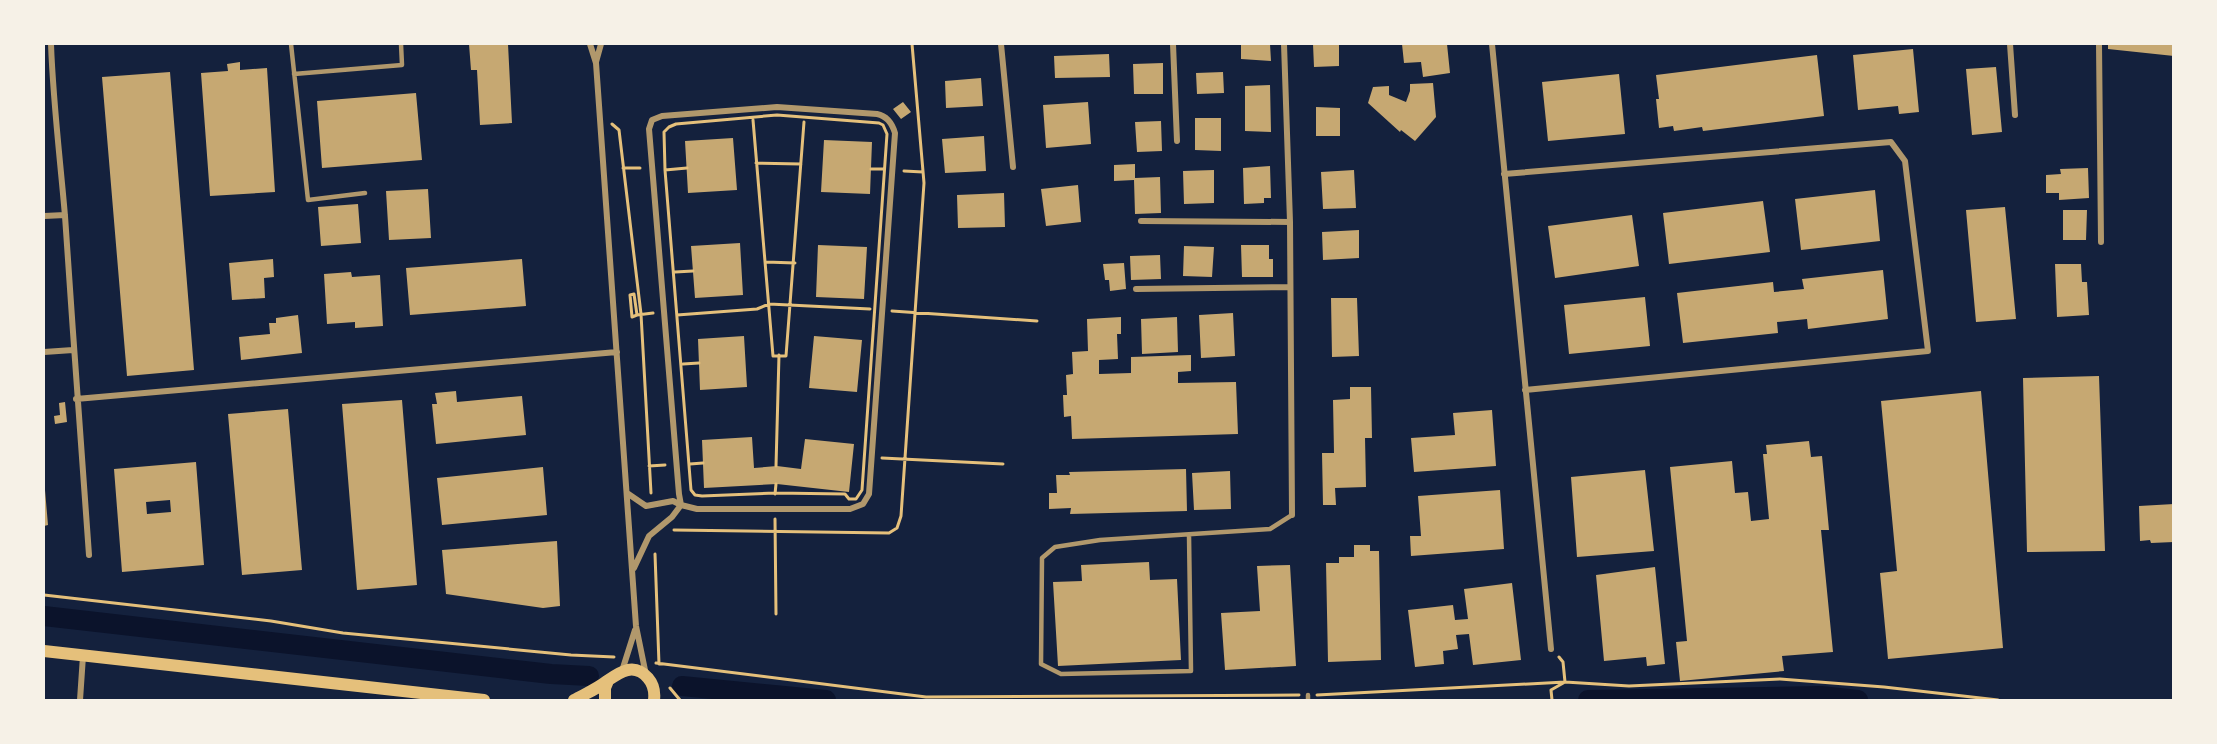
<svg xmlns="http://www.w3.org/2000/svg" width="2217" height="744" viewBox="0 0 2217 744" font-family="'Asap Condensed',sans-serif">
  <rect width="100%" height="100%" fill="#14213d"/>
  <g fill="none" stroke-linecap="round" stroke-linejoin="round">
    <path stroke="#0b132b" stroke-width="20" d="M44 616 551 674 589 676
      M682 686 826 700
      M1588 700 1821 696 1858 700"/>
  </g>
  <path fill="#c6a872" fill-rule="evenodd" d="M469 44H508L512 123 480 125 477 70H471Z
    M1241 44H1270L1271 61 1241 59Z
    M1313 44H1339V66L1314 67Z
    M1402 44H1447L1450 73 1423 77 1421 62 1404 63Z
    M2108 44H2174V56L2108 49Z
    M1913 49 1919 112 1899 114 1898 106 1858 110 1853 55Z
    M1109 54 1110 77 1055 78 1054 56Z
    M1817 55 1824 116 1703 131 1702 127 1674 131 1673 126 1659 128 1656 99H1659L1656 75Z
    M240 62V70L267 68 275 192 210 196 201 73 228 71 227 64Z
    M1163 63V94H1134L1133 64Z
    M1996 67 2002 132 1972 135 1966 69Z
    M170 72 194 370 127 376 102 77Z
    M1223 72 1224 93 1197 94 1196 73Z
    M1619 74 1625 134 1548 141 1542 82Z
    M981 78 983 106 946 108 945 81Z
    M1433 83 1436 117 1415 141 1401 130 1400 132 1368 103 1373 87 1389 86V95L1406 102 1410 91V84Z
    M1270 85 1271 132 1245 131V86Z
    M416 93 422 160 322 168 317 101Z
    M903 102 911 112 901 119 893 109Z
    M1088 102 1091 144 1046 148 1043 105Z
    M1316 107 1340 108V136H1316Z
    M1195 118H1221V151L1195 150Z
    M1161 121 1162 151 1137 152 1135 122Z
    M984 136 986 171 945 173 942 139Z
    M733 138 737 190 688 193 685 141Z
    M824 140 872 142 870 194 821 192Z
    M1135 164V178L1160 177 1161 213 1135 214 1134 180 1114 181V165Z
    M1270 166 1271 198H1264V203L1244 204 1243 168Z
    M2088 168 2089 198 2059 200V193H2046V175L2061 174 2060 169Z
    M1214 170V203L1184 204 1183 171Z
    M1354 170 1356 208 1323 209 1321 172Z
    M1078 185 1081 222 1046 226 1041 189Z
    M428 189 431 238 389 240 386 191Z
    M1875 190 1880 241 1801 250 1795 199Z
    M1004 193 1005 227 958 228 957 195Z
    M1763 201 1770 252 1669 264 1663 213Z
    M358 204 361 243 321 246 318 207Z
    M2005 207 2016 319 1976 322 1966 210Z
    M2063 210H2087L2086 240H2063Z
    M1632 215 1639 266 1555 278 1548 226Z
    M1359 230V258L1323 260 1322 232Z
    M740 243 743 295 695 298 691 246Z
    M818 245 867 247 864 299 816 297Z
    M1241 245H1269V259H1273V277H1242Z
    M1184 246 1214 247 1212 277 1183 276Z
    M1160 255 1161 279 1131 280 1130 256Z
    M273 259 274 277 264 278 265 298 232 300 229 263Z
    M522 259 526 306 410 315 406 268Z
    M1124 263 1126 289 1110 291 1109 280H1105L1103 264Z
    M2055 264H2081L2082 282H2087L2089 315 2057 317Z
    M1883 270 1888 319 1808 329 1807 319 1777 322 1778 333 1683 343 1677 293 1773 282 1774 292 1804 289 1802 279Z
    M351 272 352 277 380 275 383 326 355 328V322L327 324 324 274Z
    M1645 297 1650 346 1569 354 1564 305Z
    M1331 298H1357L1359 356 1332 357Z
    M1233 313 1235 356 1201 358 1199 315Z
    M298 315 302 353 241 360 239 337 270 334 269 323H276V318Z
    M1121 317V334H1117L1118 359 1099 360V374L1131 373V357L1191 355V371L1178 372V383L1236 382 1238 434 1072 439 1071 416 1064 417 1063 395H1067L1066 375 1073 374 1072 352 1088 351 1087 319Z
    M1177 317 1178 352 1142 354 1141 319Z
    M744 336 747 387 700 390 698 339Z
    M814 336 862 340 857 392 809 388Z
    M2099 376 2105 551 2027 552 2023 378Z
    M1350 387H1371L1372 438H1365L1366 487 1335 488 1336 505H1323L1322 453H1334L1333 400 1350 399Z
    M456 391 457 402 522 396 526 435 436 444 432 404H437L435 393Z
    M1981 391 2003 648 1888 659 1880 573 1897 571 1881 401Z
    M402 400 417 585 357 590 342 404Z
    M65 402 67 422 55 424 54 416 60 415 59 403Z
    M288 409 302 570 242 575 228 414Z
    M1492 410 1496 466 1414 472 1411 438 1455 435 1453 413Z
    M752 437 754 468 777 466 801 469 805 439 854 444 849 492 777 484 704 488 702 440Z
    M1809 441 1811 457 1822 456 1829 530H1821L1833 652 1782 656 1784 671 1680 681 1676 642 1687 641 1670 467 1732 461 1735 493 1748 492 1751 521 1769 519 1763 454H1767L1766 445Z
    M196 462 204 565 122 572 114 469ZM170 500 171 512 147 514 146 502Z
    M543 467 547 515 442 525 437 478Z
    M1186 469 1187 511 1070 514 1071 508 1049 509V493H1057L1056 475H1070L1069 472Z
    M1645 470 1654 551 1577 557 1571 477Z
    M1230 471 1231 509 1194 510 1192 473Z
    M44 490H45L48 525 44 526Z
    M1500 490 1504 549 1411 556 1410 536H1421L1418 496Z
    M2174 504V542L2151 543 2150 540 2140 541 2139 506Z
    M557 541 560 606 543 608 446 594 442 550Z
    M1354 545H1370V551H1379L1381 660 1328 662 1326 563H1339V557H1354Z
    M1149 562 1150 580 1177 579 1181 660 1058 666 1053 582 1082 581 1081 565Z
    M1290 565 1296 666 1225 670 1221 613 1260 611 1257 566Z
    M1655 567 1665 664 1647 666 1646 657 1604 661 1596 575Z
    M1512 583 1521 660 1473 665 1469 634 1456 635 1458 649 1443 651 1444 664 1415 667 1408 610 1453 605 1455 620 1468 619 1464 589Z"/>
  <g fill="none" stroke-linecap="round" stroke-linejoin="round">
    <path stroke="#e5c07b" stroke-width="3" d="M777 115 879 123 883 125 887 134 862 490 856 499H849L845 494 775 493 702 496 695 495 691 490 665 170 664 132 669 127 676 124Z
      M753 120 773 356H786L804 122
      M612 124 619 130 641 314 651 493
      M756 163 801 164
      M623 168H640
      M871 169H883
      M665 170 687 168
      M904 171 923 172
      M766 262 795 263
      M675 272 693 271
      M892 311 1037 321
      M637 315 632 317 630 295 634 294 637 315 653 313
      M677 315 757 309 769 304 870 309
      M683 364 699 363
      M882 458 1003 464
      M690 464 703 463
      M649 466 665 465
      M776 466 779 355
      M775 494 776 484
      M775 519 776 614
      M674 530 889 533 897 528 901 516 924 183 912 44
      M655 554 659 664
      M44 595 271 621 343 633 571 655 614 657
      M656 663 926 697 1299 695
      M670 688 680 700
      M1317 695 1565 682 1629 686 1780 679 1884 687 1998 700
      M1552 700 1551 690 1565 682 1563 662 1559 657"/>
    <path stroke="#b1986c" stroke-width="4.5" d="M291 44 308 200 365 193
      M294 74 402 65 401 44
      M1189 535 1191 671 1061 674 1041 664 1042 558 1055 547 1100 540 1270 529 1292 515
      M1308 695V700"/>
    <path stroke="#b1986c" stroke-width="6" d="M51 44C53 101 60 158 65 216 73 329 80 442 89 555
      M590 44 596 63 636 626 646 675
      M1001 44 1013 167
      M1173 44 1177 141
      M1284 44 1290 222 1292 515
      M1492 44 1551 649
      M2010 44 2015 115
      M2099 44 2101 242
      M596 62 601 44
      M777 107 877 114C887 116 892 123 895 133L869 494 863 504 850 509H697L681 505 679 494 649 129 652 120 662 116Z
      M1504 174 1891 142 1905 161 1928 351 1525 390
      M44 216 65 215
      M1141 221 1290 222
      M1136 289 1290 287
      M44 352 73 350
      M76 399 617 352
      M627 493 646 506 673 501 681 505 672 517 649 536 634 568
      M622 671 635 630
      M80 700 83 656"/>
    <path stroke="#e5c07b" stroke-width="12" d="M44 651 484 700
      M574 700C585 694 597 689 607 681 620 672 634 662 648 678 654 685 655 692 654 700
      M605 700V688L608 681"/>
  </g>
  <rect width="2217" height="744" fill="none" stroke="#f6f1e7" stroke-width="90"/>
</svg>
